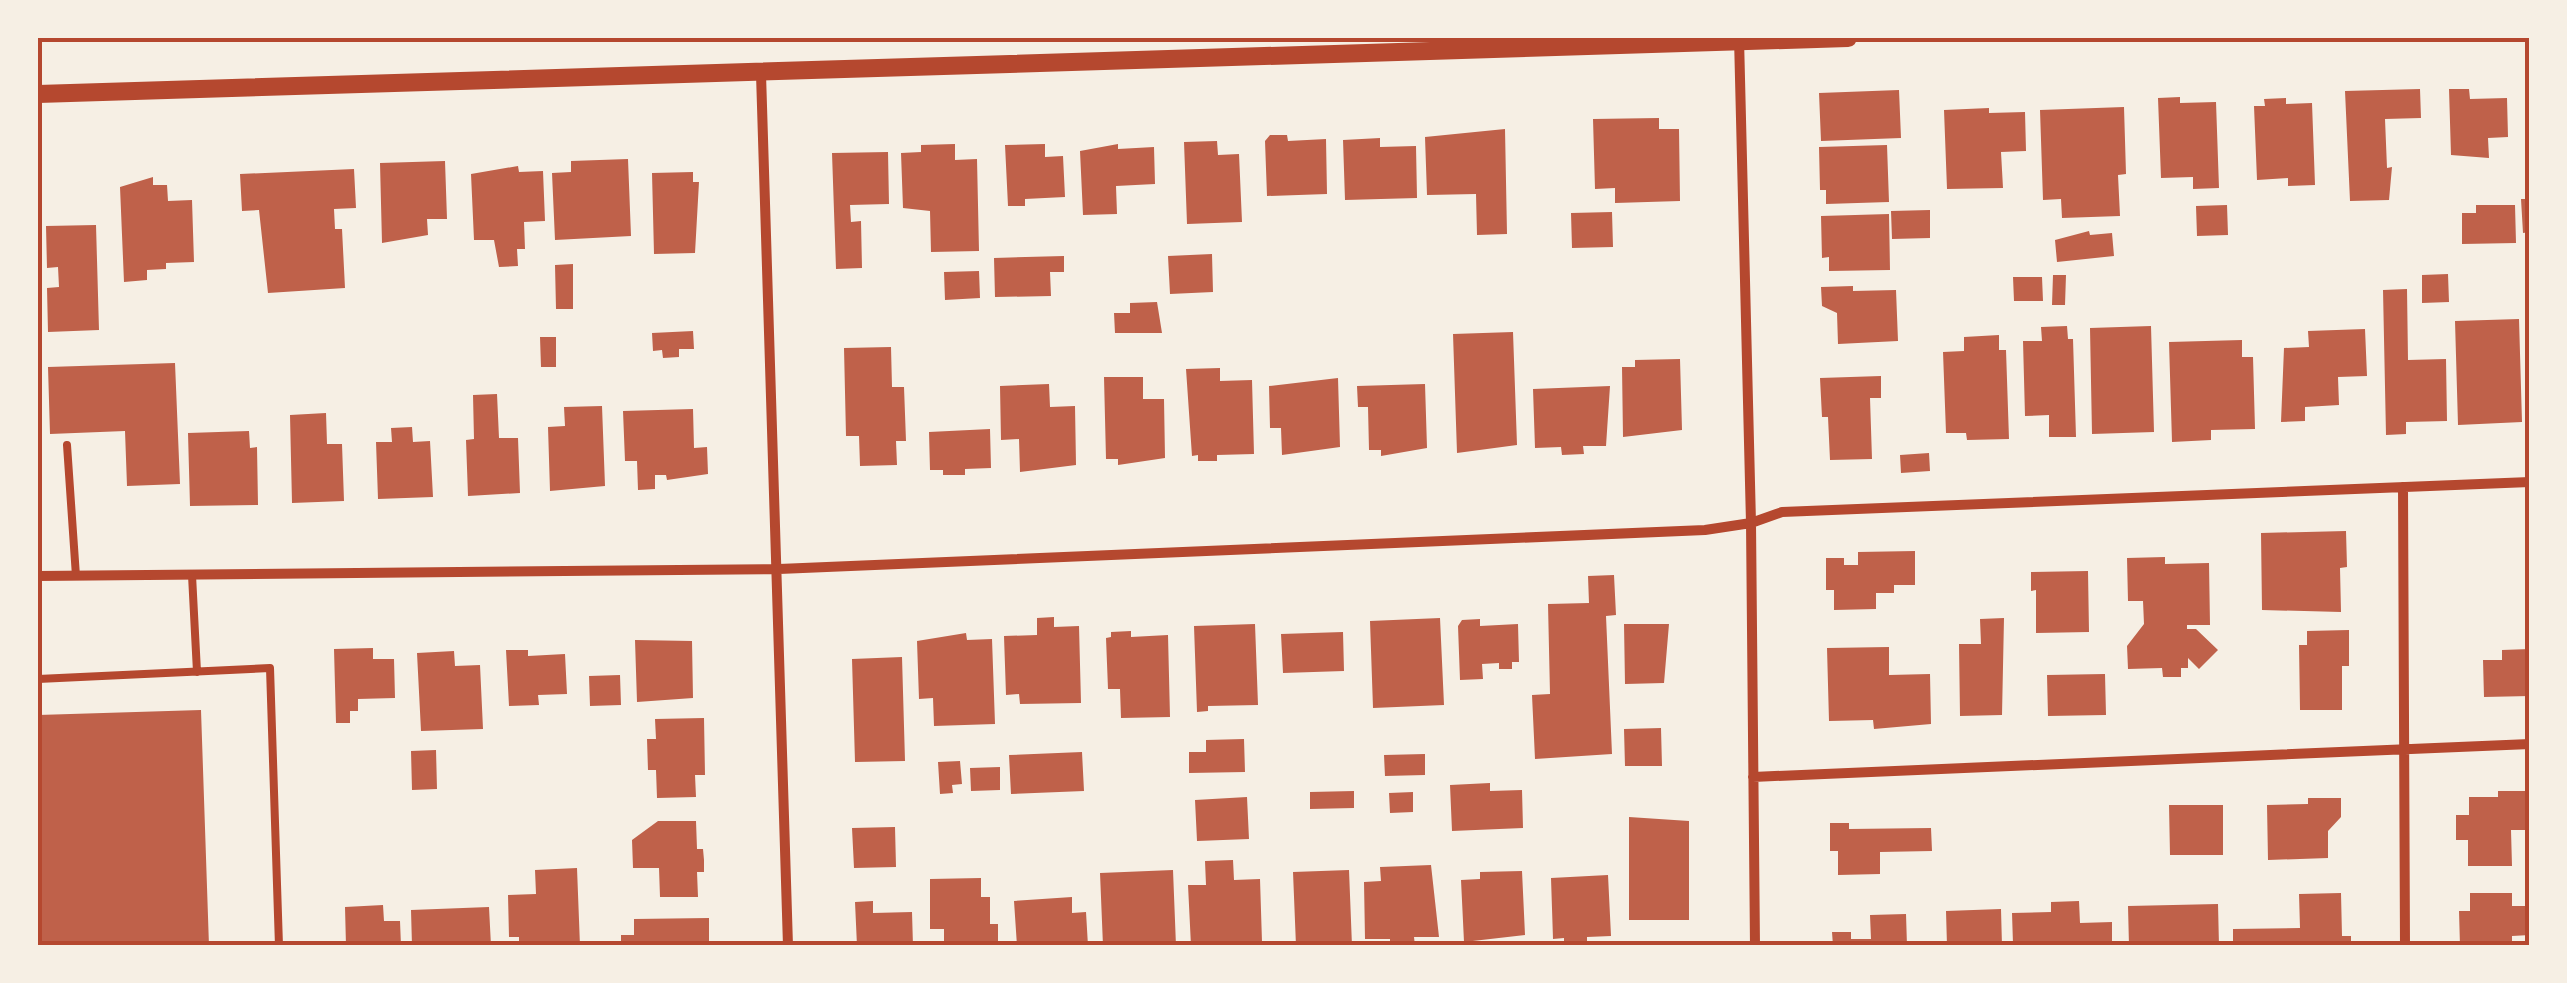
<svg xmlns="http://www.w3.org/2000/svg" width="2567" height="983" viewBox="0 0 2567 983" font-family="Poppins,sans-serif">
  <rect width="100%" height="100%" fill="#f6efe4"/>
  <path fill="#bf614a" d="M2420 89 2421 118 2385 119 2387 168 2392 167 2389 200 2350 201 2345 91Z
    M2449 89H2469L2470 99 2507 98 2508 137 2488 138 2489 158 2451 155Z
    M1899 90 1901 138 1821 141 1819 93Z
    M2180 97V103L2216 102 2219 188 2193 189V177L2161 178 2158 98Z
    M2286 98V104L2312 103 2315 185 2288 186V178L2257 180 2254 106H2265L2264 99Z
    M2124 107 2126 174 2118 175 2120 216 2062 218 2061 199 2043 200 2040 110Z
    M1989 108V113L2025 112 2026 151 2001 152 2003 188 1947 189 1944 110Z
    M1659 118V129H1679L1680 201 1615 203V188L1595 189 1593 119Z
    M1505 129 1507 234 1477 235 1476 194 1427 195 1425 137Z
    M1270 135H1287L1288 141 1326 139 1327 194 1267 196 1265 141Z
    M1380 138V147L1416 146 1417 198 1345 200 1343 140Z
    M1217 141 1218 155 1239 154 1242 222 1187 224 1184 142Z
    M955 144V160L977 159 979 251 931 252 930 211 903 208 901 153 921 152V145Z
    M1045 144V157L1063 156 1065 197 1025 199V206H1008L1005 145Z
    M1118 144V149L1154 147 1155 184 1116 186 1117 214 1083 215 1080 151Z
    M1887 145 1889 202 1826 204V190H1820L1819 147Z
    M888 152 889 204 850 205 851 222 861 221 862 268 836 269 832 153Z
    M628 159 631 236 555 240 552 173 571 172V161Z
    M445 161 447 219H427L428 235 382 243 380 163Z
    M518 166 519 172 543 171 545 221 524 222 525 249H517L518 266 499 267 494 240H474L471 174Z
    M354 169 356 208 334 209 335 229H342L345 288 268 293 259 210 242 211 240 174Z
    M693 172V182H699L695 253 654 254 652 173Z
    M153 177V185H167L168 201 192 200 194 262 166 263V269L147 270V280L124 282 120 187Z
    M2521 199H2530V232L2523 233Z
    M2227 205 2228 235 2197 236 2196 206Z
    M2476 205H2515L2516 243 2462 244V213H2476Z
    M1930 210V238L1892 239 1891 211Z
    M1612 212 1613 247 1572 248 1571 213Z
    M1889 214 1890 270 1829 271V257L1822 258 1821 216Z
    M96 225 99 330 48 332 47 288 59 287 58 267 47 268 46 226Z
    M2089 231 2090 235 2112 233 2114 256 2057 262 2055 240Z
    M1212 254 1213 292 1170 294 1168 256Z
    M1064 256V272H1050L1051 296 995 297 994 258Z
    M573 264V309H556L555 265Z
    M979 271 980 298 945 300 944 272Z
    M2448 274 2449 302 2422 303V275Z
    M2053 275H2066L2065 305H2052Z
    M2013 277H2042L2043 301H2014Z
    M1853 286V291L1896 290 1898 341 1838 344 1837 313 1822 306 1821 287Z
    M2407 289 2408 360 2446 359 2447 421 2406 422V434L2386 435 2383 290Z
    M1157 302 1162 333H1115L1114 313H1130V303Z
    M2519 319 2522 422 2458 425 2455 321Z
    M2067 326 2068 339H2073L2076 437H2049V415L2025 416 2023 341H2042L2041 327Z
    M2151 326 2154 432 2092 434 2090 328Z
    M2365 329 2367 376 2338 377 2339 405 2305 407V421L2281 422 2284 348 2309 347 2308 331Z
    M693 331 694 349H679V357L663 358 662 350 653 351 652 333Z
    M1513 332 1517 445 1457 453 1453 334Z
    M1999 335V350H2006L2009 439 1967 440 1966 433H1946L1943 352 1964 351V337Z
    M540 337H556V367H541Z
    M2242 340V357H2253L2255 429 2211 430V440L2172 442 2169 342Z
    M891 347 892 387H904L906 441H896L897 465 860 466 859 436H846L844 348Z
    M1680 359 1682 430 1623 437 1622 367H1635V360Z
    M175 363 180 484 127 486 125 431 50 434 48 367Z
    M1220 368V381L1252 380 1254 454 1217 455V461H1198V455L1192 456 1186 369Z
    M1881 376V398H1870L1872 459 1830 460 1828 417H1822L1820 378Z
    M1104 377H1143V399H1164L1165 458 1118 465V459H1106Z
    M1338 378 1340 447 1282 455 1281 428H1270L1269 386Z
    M1049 384 1050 407 1075 406 1076 465 1020 472 1019 439 1001 440 1000 386Z
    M1425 384 1427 448 1381 456V450H1369L1368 407H1358L1357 386Z
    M1610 386 1606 446H1583L1584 454 1562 455 1561 447 1535 448 1533 389Z
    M497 394 499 438H518L520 493 468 496 466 440 474 439 473 395Z
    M602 406 605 486 550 491 548 427 565 426 564 407Z
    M693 409 694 448 707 447 708 474 667 480 666 475H655V489L638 490 637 461H625L623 411Z
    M326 413 327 444H342L344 501 292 503 290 415Z
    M412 427 413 442 430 441 433 497 378 499 376 442H392L391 428Z
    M990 429 991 468 965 469V475H943V470H930L929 432Z
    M249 431 250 448 257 447 258 505 190 506 188 433Z
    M1929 453 1930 471 1901 473 1900 455Z
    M2346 531 2347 567 2340 568 2341 612 2262 610 2261 533Z
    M1915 551V585H1894V593H1876V609L1834 610V590H1826V558H1844V565H1858V552Z
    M2165 557V564L2209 563 2210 625H2187V629H2196L2218 650 2199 669 2188 658V668H2181V677H2163L2162 668 2128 669 2127 646 2144 624 2143 601H2128L2127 558Z
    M2088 571 2089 632 2036 633V590L2031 591V572Z
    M1614 575 1616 615 1606 616 1612 754 1535 759 1532 695 1550 694 1548 604 1589 603 1588 576Z
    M1054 617V627L1079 626 1081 703 1020 704 1019 694 1006 695 1004 636 1037 635V618Z
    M1440 618 1444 705 1373 708 1370 621Z
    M2004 618 2002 715 1960 716 1959 644H1981L1980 619Z
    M1480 619V626L1518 624 1519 662H1512V669H1499V663L1482 664 1483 679 1460 680 1458 626 1462 620Z
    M1255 624 1258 705 1208 706V711L1197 712 1194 626Z
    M1624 624H1669L1664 683 1625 684Z
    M2349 630V666H2342V710H2300L2299 645H2307V631Z
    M1131 631V637L1168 635 1170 717 1121 718 1120 689H1108L1106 638 1111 637V632Z
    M1343 632 1344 671 1283 673 1281 634Z
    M966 633 967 640 992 639 995 724 934 726 933 698 919 699 917 641Z
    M635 640 692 641 693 698 637 702Z
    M1889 647V675L1930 674 1931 724 1874 729 1873 720 1829 721 1827 648Z
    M373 648V659H394L395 698 358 699V711H350V723H336L334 649Z
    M2530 649V696L2484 697 2483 660H2502V650Z
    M506 650H528V656L565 654 567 694 538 695 539 705 509 706Z
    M454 651 455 666 480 665 483 729 421 731 417 653Z
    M902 657 905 761 855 762 852 659Z
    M2105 674 2106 715 2048 716 2047 675Z
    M620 675 621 705 590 706 589 676Z
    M201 710 209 946H38V715Z
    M704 718 705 775H695L696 797 657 798 656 770H648L647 739H656L655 719Z
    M1661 728 1662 766H1625L1624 729Z
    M1244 739 1245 772 1189 773V752H1206V740Z
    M436 750 437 789 412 790 411 751Z
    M1082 752 1084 791 1011 794 1009 755Z
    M1425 754V775L1385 776 1384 755Z
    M960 761 962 784 952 785 953 793 940 794 938 762Z
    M1000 767V790L971 791 970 768Z
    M1490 783V791L1522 790 1523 828 1452 831 1450 785Z
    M1354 791V808L1310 809V792Z
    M2498 791H2525V830H2511L2512 866H2468V840H2456V815H2469V797H2498Z
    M1413 792V812L1390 813 1389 793Z
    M1247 797 1249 839 1197 841 1195 800Z
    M2308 798H2341V817L2328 831V858L2268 860 2267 805 2308 804Z
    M2169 805H2223V855H2170Z
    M1629 817 1689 821V920H1629Z
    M658 821H696L697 849H703L704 860V872H697L698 897H660L659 868H633L632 840Z
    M1830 823H1849V829L1931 828 1932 851 1880 852V874L1838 875V851H1830Z
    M895 827 896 867 854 868 852 828Z
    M1233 860 1234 880 1260 879 1262 942 1191 946 1188 885H1206L1205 861Z
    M1431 865 1439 937H1414L1415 946H1390V939H1365L1364 882 1381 881 1380 867Z
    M577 868 580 946H519V937H509L508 895 536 894 535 870Z
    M1173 870 1176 946H1103L1100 873Z
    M1349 870 1352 946H1296L1293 872Z
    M1522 871 1525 935 1464 942 1461 880 1480 879V872Z
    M1608 875 1611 936 1587 937V944H1564V938L1553 939 1551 878Z
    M981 878V897H990V924H998V946H944V929H930V879Z
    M2341 893 2342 936H2351V946H2233V929L2300 928 2299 894Z
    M2470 893H2512V906H2530V935L2512 936V946H2460L2459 911H2470Z
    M1072 897V913L1086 912 1088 946H1017L1014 901Z
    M873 901V913L912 912 913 946H857L855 902Z
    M2079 901 2080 923 2112 922V946L2013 944 2012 913 2051 912V902Z
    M2218 904 2219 946H2129L2128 906Z
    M383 905 384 921H400L401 946H346L345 907Z
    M489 907 491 946H412L411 910Z
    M2001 909 2002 946H1947L1946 911Z
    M1906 914 1907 946H1833L1832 932H1851V939H1871L1870 915Z
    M709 918V941L705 946H621V935H634V919Z"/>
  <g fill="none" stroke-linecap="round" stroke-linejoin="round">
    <path stroke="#b5482f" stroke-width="8" d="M67 445 76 576
      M192 575 197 672
      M38 679 270 668 279 946"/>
    <path stroke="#b5482f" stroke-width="10" d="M1739 38 1751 523 1755 946
      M761 74 788 946
      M2403 487 2405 946
      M38 576 779 569 1705 530 1751 523 1782 512 2530 482
      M1753 777 2530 744"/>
    <path stroke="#b5482f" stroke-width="18" d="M38 94 1848 38"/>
  </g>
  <rect width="2567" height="983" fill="none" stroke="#f6efe4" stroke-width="80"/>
  <rect x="40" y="40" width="2487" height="903" fill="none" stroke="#b5482f" stroke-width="4"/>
</svg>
